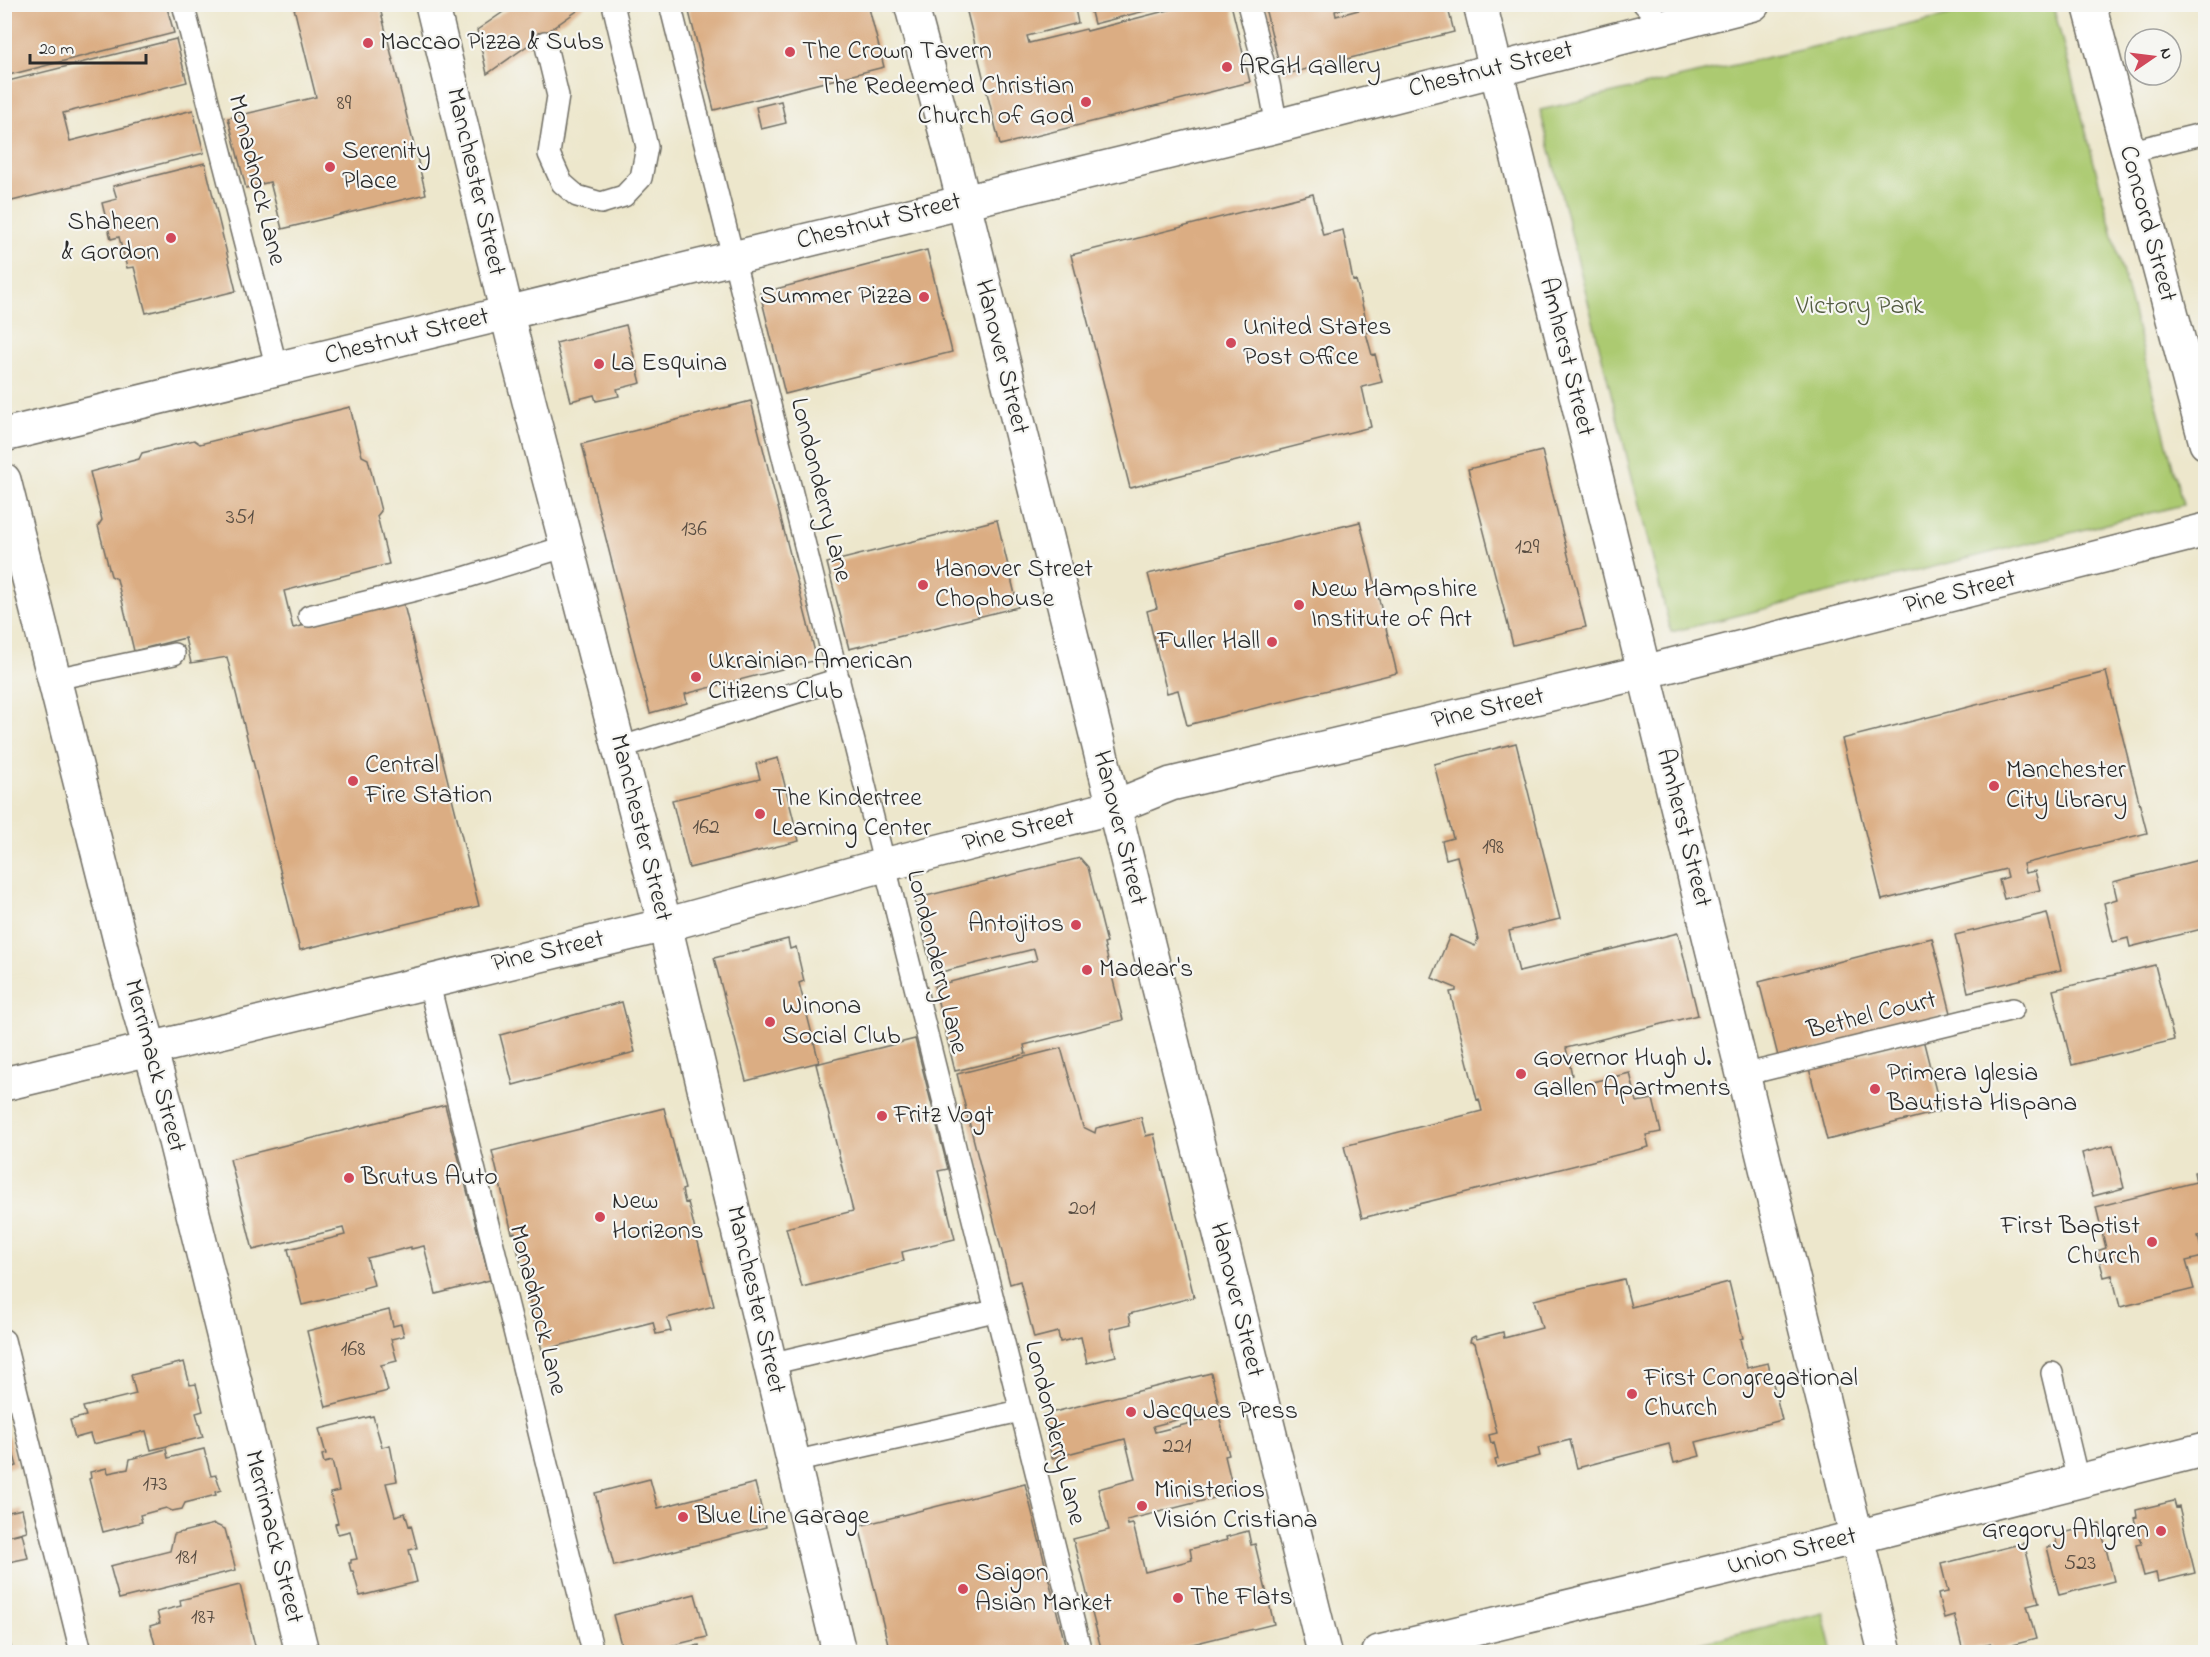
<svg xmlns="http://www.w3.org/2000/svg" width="2210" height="1657" viewBox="0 0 2210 1657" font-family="'Indie Flower',sans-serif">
  <rect width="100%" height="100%" fill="#f6f6f2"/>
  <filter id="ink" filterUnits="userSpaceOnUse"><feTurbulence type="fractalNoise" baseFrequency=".0167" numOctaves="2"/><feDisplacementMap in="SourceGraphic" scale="12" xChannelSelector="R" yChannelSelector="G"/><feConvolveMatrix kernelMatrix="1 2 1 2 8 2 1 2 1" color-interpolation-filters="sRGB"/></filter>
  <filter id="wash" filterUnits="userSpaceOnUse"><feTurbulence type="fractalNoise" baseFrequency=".008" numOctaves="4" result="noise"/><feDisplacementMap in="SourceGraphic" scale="24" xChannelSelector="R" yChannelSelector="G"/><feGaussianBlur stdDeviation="1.35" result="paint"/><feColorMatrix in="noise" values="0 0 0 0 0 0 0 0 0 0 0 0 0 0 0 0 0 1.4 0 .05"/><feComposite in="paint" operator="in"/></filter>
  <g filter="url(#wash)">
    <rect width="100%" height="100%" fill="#ede7cc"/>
    <path fill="#acca71" stroke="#6c7a4e" stroke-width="1.5" d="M2003 4 2053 5 2183 505 1671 632 1540 110 1964 12Z
      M1823 1612 1833 1652H1666Z"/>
    <g id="blocks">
      <path fill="#dbad83" d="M5 4H166L174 33 5 76Z
        M293 4H379L426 194 282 229 270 182 246 188 228 118 316 97Z
        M515 4H587L487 74 477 30Z
        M687 4H868L884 67 714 110Z
        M965 4H1074L1078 23 1027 36 1029 43 1086 29 1087 31 1192 4H1231L1250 82 1000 145Z
        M1089 4H1168V5L1094 24Z
        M1264 4H1358L1335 11 1336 16 1381 4H1447L1454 32 1287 74 1281 71Z
        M176 39 187 82 63 113 70 141 193 110 204 153 4 203V82Z
        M781 101 786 123 761 129 756 107Z
        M205 163 236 291 146 313 134 267 127 268 119 237 111 239 102 203 117 199 113 186Z
        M1313 194 1323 235 1343 230 1353 281 1356 280 1369 332 1366 333 1372 355 1375 354 1382 382 1362 387 1371 427 1130 488 1071 255Z
        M927 250 952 352 785 394 760 293Z
        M626 325 641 383 617 389 619 396 596 401 594 395 571 401 556 343Z
        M751 401 817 660 685 694 687 703 650 713 582 444Z
        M350 407 362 456 368 459 381 511 377 516 389 564 284 591 293 628 403 601 479 906 300 950 227 657 191 663 185 638 134 651 117 579 111 576 98 526 102 520 90 472 139 459 142 453 194 440 200 444Z
        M1542 451 1586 627 1513 645 1468 469Z
        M997 520 1018 607 849 649 827 563Z
        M1360 522 1397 673 1187 725 1178 690 1167 693 1147 611 1157 608 1148 574Z
        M2106 672 2147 833 2023 864 2025 873 2035 871 2040 890 2004 899 1999 880 2008 877 2006 869 1882 900 1842 739Z
        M1516 743 1560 919 1509 931 1519 972 1678 933 1698 1015 1566 1048 1572 1075 1568 1076 1571 1087 1630 1073 1637 1102 1653 1099 1661 1132 1646 1135 1649 1147 1362 1218 1344 1146 1482 1111 1479 1099 1477 1100 1450 992 1456 991V988L1432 978 1450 935 1475 946 1478 939 1457 856 1446 859 1442 841 1453 838 1434 764Z
        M778 758 799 841 689 868 672 800 760 779 756 764Z
        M1080 858 1088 867 1107 943 1104 944 1123 1020 1024 1045 1026 1054 955 1071 934 986 1037 960 1034 949 933 974 914 899Z
        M2206 858V928L2130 947 2128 938 2113 942 2104 903 2117 899 2113 882Z
        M2047 913 2061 970 1968 992 1955 935Z
        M1932 938 1951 1013 1779 1060 1759 982Z
        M788 939 790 949 796 947 804 981 799 983 819 1062 746 1081 714 958Z
        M2155 965 2174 1040 2072 1065 2053 990Z
        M622 1002 635 1052 513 1085 500 1035Z
        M915 1039 948 1169 938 1171 955 1239 902 1252 904 1261 802 1287 786 1228 853 1211 816 1064Z
        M1923 1039 1941 1111 1827 1140 1809 1068Z
        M1061 1048 1083 1127 1095 1133 1096 1128 1141 1117 1146 1136 1154 1134 1194 1297 1129 1314 1131 1324 1110 1329 1116 1356 1087 1363 1081 1337 1060 1342 1058 1332 1034 1338 1020 1281 1010 1284 957 1074Z
        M445 1105 490 1280 436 1294 424 1246 411 1249V1247L367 1258 374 1285 363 1288V1290L302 1305 288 1249 345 1235 343 1228 253 1250 230 1159Z
        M664 1108 685 1189 682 1190 685 1203 688 1202 714 1306 667 1318 671 1331 656 1334 653 1322 542 1350 516 1244 518 1243 515 1232 512 1233 492 1151Z
        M2113 1145 2124 1188 2093 1196 2082 1153Z
        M2206 1170V1235L2198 1236 2203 1257 2186 1261 2194 1289 2120 1307 2112 1275 2104 1277 2097 1251 2106 1248 2096 1207 2196 1182 2194 1172Z
        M1624 1279 1631 1307 1729 1282 1743 1338 1740 1339 1747 1368 1768 1363 1782 1420 1696 1442 1700 1456 1674 1463 1669 1444 1577 1468 1570 1440 1538 1448 1540 1456 1497 1467 1495 1460 1498 1459 1494 1442 1491 1443 1489 1435 1497 1433 1475 1343 1470 1342 1471 1338 1475 1336 1477 1339 1503 1332 1504 1338 1542 1328 1534 1300Z
        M389 1310 393 1326 401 1324 404 1336 391 1339 397 1361 381 1365 388 1391 326 1407 307 1331Z
        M184 1362 190 1385 196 1384 203 1411 196 1413 203 1437 151 1450 146 1431 93 1444 90 1434 75 1438 70 1420 86 1416 83 1407 136 1394 131 1375Z
        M1211 1373 1220 1409 1153 1426 1155 1432 1219 1416 1229 1455 1225 1456 1234 1493 1127 1520 1128 1525 1133 1524 1145 1572 1192 1560 1190 1549 1227 1540 1226 1537 1248 1531 1251 1545 1255 1544 1274 1624 1160 1652H1102L1073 1539 1109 1530 1098 1489 1135 1479 1125 1439 1052 1458 1042 1415Z
        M373 1416 382 1447 390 1445 397 1481 386 1483 395 1516 405 1513 409 1526 411 1525 417 1548 409 1550 417 1582 360 1596 353 1571H351L349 1563H351V1560L357 1559 350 1531 338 1534 335 1524 338 1523 330 1493 339 1491 332 1461 324 1463 322 1455 326 1454 319 1429Z
        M4 1421 17 1466 4 1469Z
        M166 1449 168 1458 204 1449 211 1476 216 1475 221 1490 215 1492 216 1495 185 1503 182 1509 172 1511 166 1508 140 1515 142 1522 103 1532 89 1479 91 1478 90 1472 107 1468 108 1473 128 1469 130 1459Z
        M650 1479 658 1508 755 1483 766 1527 614 1566 595 1493Z
        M1025 1484 1067 1652H890L859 1526Z
        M2174 1501 2176 1508 2179 1507 2195 1573 2158 1582 2156 1573 2144 1576 2136 1545 2141 1544 2134 1518 2137 1517 2136 1510Z
        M22 1509 27 1531 4 1537V1513Z
        M214 1524 225 1529 236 1570 119 1599 110 1566 170 1551 174 1534Z
        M2100 1524 2114 1581 2059 1595 2047 1547 2057 1545 2055 1535Z
        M22 1533 28 1558 4 1563V1537Z
        M2024 1543 2039 1603 2027 1606 2036 1639 1992 1650 1991 1644 1963 1651 1954 1615 1944 1618 1939 1599 1938 1594 1948 1592 1941 1564Z
        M240 1585 256 1650 246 1652H157L150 1626 160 1623 157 1612 181 1606 180 1600Z
        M695 1594 707 1637 645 1652H623L613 1615Z
        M4 1634H8L12 1652H4Z
        M699 1645 701 1652H675Z"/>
    </g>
  </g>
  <g filter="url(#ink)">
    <use href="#blocks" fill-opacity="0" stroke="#6f6d63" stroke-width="1.5"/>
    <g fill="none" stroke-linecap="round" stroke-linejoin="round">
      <g stroke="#6f6d63" stroke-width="24">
        <path id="service" d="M183 4 277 369
          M670 4 1081 1652
          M1248 4 1269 84 1277 126
          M1644 4 1665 26
          M545 42 558 96 549 154 562 183 577 196 601 203 624 196 641 178 647 147 613 4
          M2128 152 2206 133
          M309 616 464 578 567 546
          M55 679 174 654
          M619 748 839 679
          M428 980 593 1652
          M1743 1075 2013 1009
          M4 1340 81 1652
          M770 1364 994 1311
          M2052 1373 2078 1481
          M793 1462 1020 1411"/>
      </g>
      <g stroke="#6f6d63" stroke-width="36">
        <path id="minor" d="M432 4 516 351 665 925 839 1652
          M1480 4 1885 1652
          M2089 4 2206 443
          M4 435 1277 126 1753 4
          M4 480 128 972 166 1105 302 1652
          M4 1084 665 925 884 865 1114 807 1171 784 1644 672 2206 530"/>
      </g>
      <g stroke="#6f6d63" stroke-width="36">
        <path id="tertiary" d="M911 4 955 167 1324 1652
          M1379 1652 1829 1544 2206 1449"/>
      </g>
      <use href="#service" stroke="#fff" stroke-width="21"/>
      <use href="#minor" stroke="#fff" stroke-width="33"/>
      <use href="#tertiary" stroke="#fff" stroke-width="33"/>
    </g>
  </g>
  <g fill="#d1495b" stroke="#f6f6f2" stroke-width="2">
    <circle cx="368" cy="43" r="6"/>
    <circle cx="790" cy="52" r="6"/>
    <circle cx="1227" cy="67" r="6"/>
    <circle cx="1086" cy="102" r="6"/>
    <circle cx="330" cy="167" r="6"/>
    <circle cx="171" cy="238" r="6"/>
    <circle cx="924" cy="297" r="6"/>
    <circle cx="1231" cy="343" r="6"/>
    <circle cx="599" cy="364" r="6"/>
    <circle cx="923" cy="585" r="6"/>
    <circle cx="1299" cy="605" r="6"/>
    <circle cx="1272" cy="642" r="6"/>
    <circle cx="696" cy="677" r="6"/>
    <circle cx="353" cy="781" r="6"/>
    <circle cx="1994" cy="786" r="6"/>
    <circle cx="760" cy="814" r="6"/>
    <circle cx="1076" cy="925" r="6"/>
    <circle cx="1087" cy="970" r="6"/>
    <circle cx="770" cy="1022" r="6"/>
    <circle cx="1521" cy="1074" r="6"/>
    <circle cx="1875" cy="1089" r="6"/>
    <circle cx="882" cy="1116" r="6"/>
    <circle cx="349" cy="1178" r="6"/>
    <circle cx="600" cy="1217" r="6"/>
    <circle cx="2152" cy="1242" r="6"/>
    <circle cx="1632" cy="1394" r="6"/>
    <circle cx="1131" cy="1412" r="6"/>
    <circle cx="1142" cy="1506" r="6"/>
    <circle cx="683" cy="1517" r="6"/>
    <circle cx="2161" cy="1531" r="6"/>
    <circle cx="963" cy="1589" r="6"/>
    <circle cx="1178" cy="1598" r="6"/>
  </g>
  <g text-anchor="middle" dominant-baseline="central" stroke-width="4.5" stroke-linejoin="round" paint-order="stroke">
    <g font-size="22" fill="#574c41">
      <text x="344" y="104">89</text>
      <text x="240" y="518">351</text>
      <text x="694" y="530">136</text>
      <text x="1527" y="548">129</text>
      <text x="706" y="828">162</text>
      <text x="1493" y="848">198</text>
      <text x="1082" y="1209">201</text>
      <text x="353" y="1350">168</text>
      <text x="1177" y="1447">221</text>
      <text x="155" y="1485">173</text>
      <text x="186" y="1558">181</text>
      <text x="2080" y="1564">523</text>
      <text x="203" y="1618">187</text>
    </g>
    <g font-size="26" fill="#2b2b2b" stroke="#f6f6f2" text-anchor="start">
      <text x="380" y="43">Maccao Pizza &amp; Subs</text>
      <text x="802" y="52">The Crown Tavern</text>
      <text x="1239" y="67">ARGH Gallery</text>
      <text x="1074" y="87" text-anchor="end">The Redeemed Christian<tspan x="1074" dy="30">Church of God</tspan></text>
      <text x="342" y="152">Serenity<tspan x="342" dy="30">Place</tspan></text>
      <text x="159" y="223" text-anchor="end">Shaheen<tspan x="159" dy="30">&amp; Gordon</tspan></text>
      <text x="912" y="297" text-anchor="end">Summer Pizza</text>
      <text x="1243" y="328">United States<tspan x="1243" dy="30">Post Office</tspan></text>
      <text x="611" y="364">La Esquina</text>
      <text x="935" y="570">Hanover Street<tspan x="935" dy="30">Chophouse</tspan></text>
      <text x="1311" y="590">New Hampshire<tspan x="1311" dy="30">Institute of Art</tspan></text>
      <text x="1260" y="642" text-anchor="end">Fuller Hall</text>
      <text x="708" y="662">Ukrainian American<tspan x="708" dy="30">Citizens Club</tspan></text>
      <text x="365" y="766">Central<tspan x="365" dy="30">Fire Station</tspan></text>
      <text x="2006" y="771">Manchester<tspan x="2006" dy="30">City Library</tspan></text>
      <text x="772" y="799">The Kindertree<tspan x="772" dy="30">Learning Center</tspan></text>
      <text x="1064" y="925" text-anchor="end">Antojitos</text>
      <text x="1099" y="970">Madear's</text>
      <text x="782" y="1007">Winona<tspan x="782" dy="30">Social Club</tspan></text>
      <text x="1533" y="1059">Governor Hugh J.<tspan x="1533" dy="30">Gallen Apartments</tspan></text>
      <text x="1887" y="1074">Primera Iglesia<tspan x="1887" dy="30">Bautista Hispana</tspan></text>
      <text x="894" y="1116">Fritz Vogt</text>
      <text x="361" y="1178">Brutus Auto</text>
      <text x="612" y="1202">New<tspan x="612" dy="30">Horizons</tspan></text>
      <text x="2140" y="1227" text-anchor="end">First Baptist<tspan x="2140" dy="30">Church</tspan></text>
      <text x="1644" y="1379">First Congregational<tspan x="1644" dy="30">Church</tspan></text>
      <text x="1143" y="1412">Jacques Press</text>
      <text x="1154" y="1491">Ministerios<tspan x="1154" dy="30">Visión Cristiana</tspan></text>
      <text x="695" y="1517">Blue Line Garage</text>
      <text x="2149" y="1531" text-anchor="end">Gregory Ahlgren</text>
      <text x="975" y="1574">Saigon<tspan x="975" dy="30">Asian Market</tspan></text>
      <text x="1190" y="1598">The Flats</text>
    </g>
    <g font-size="26" fill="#2b2b2b" stroke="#f6f6f2">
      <text transform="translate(1491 70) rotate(-14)">Chestnut Street</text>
      <text transform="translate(256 180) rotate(76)">Monadnock Lane</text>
      <text transform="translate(475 182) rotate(77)">Manchester Street</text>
      <text transform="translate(879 222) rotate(-14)">Chestnut Street</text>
      <text transform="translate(2147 224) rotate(75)">Concord Street</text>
      <text transform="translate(407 337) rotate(-14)">Chestnut Street</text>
      <text transform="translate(1001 357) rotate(76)">Hanover Street</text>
      <text transform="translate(1566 357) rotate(76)">Amherst Street</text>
      <text transform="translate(820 490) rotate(76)">Londonderry Lane</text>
      <text transform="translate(1960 593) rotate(-14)">Pine Street</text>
      <text transform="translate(1488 709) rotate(-13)">Pine Street</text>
      <text transform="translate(640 828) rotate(76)">Manchester Street</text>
      <text transform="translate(1119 828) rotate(76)">Hanover Street</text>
      <text transform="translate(1683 828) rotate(76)">Amherst Street</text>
      <text transform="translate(1019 831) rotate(-14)">Pine Street</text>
      <text transform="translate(548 952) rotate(-13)">Pine Street</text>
      <text transform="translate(936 962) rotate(76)">Londonderry Lane</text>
      <text transform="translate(1872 1016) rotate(-14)">Bethel Court</text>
      <text transform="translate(154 1066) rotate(75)">Merrimack Street</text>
      <text transform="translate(755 1300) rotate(77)">Manchester Street</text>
      <text transform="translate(1236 1300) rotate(76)">Hanover Street</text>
      <text transform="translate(537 1310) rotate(76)">Monadnock Lane</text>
      <text transform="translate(1054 1433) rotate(76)">Londonderry Lane</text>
      <text transform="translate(273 1537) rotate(76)">Merrimack Street</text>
      <text transform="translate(1792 1552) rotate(-14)">Union Street</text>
    </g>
    <g font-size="26" fill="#525b40" stroke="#f6f6f2">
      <text x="1860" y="307">Victory Park</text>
    </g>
  </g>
  <rect width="2210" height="1657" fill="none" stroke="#f6f6f2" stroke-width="24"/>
  <g transform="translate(2153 57) rotate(76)"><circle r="28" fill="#f6f6f2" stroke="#a5a5a2" stroke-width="1.5"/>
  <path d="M0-4.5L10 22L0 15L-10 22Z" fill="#d1495b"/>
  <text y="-9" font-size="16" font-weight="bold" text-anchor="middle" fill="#2b2b2b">N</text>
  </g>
  <path d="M30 54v9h116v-9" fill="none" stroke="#2b2b2b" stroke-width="3"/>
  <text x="39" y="54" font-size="18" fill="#2b2b2b" stroke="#f6f6f2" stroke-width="4.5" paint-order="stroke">20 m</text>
</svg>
